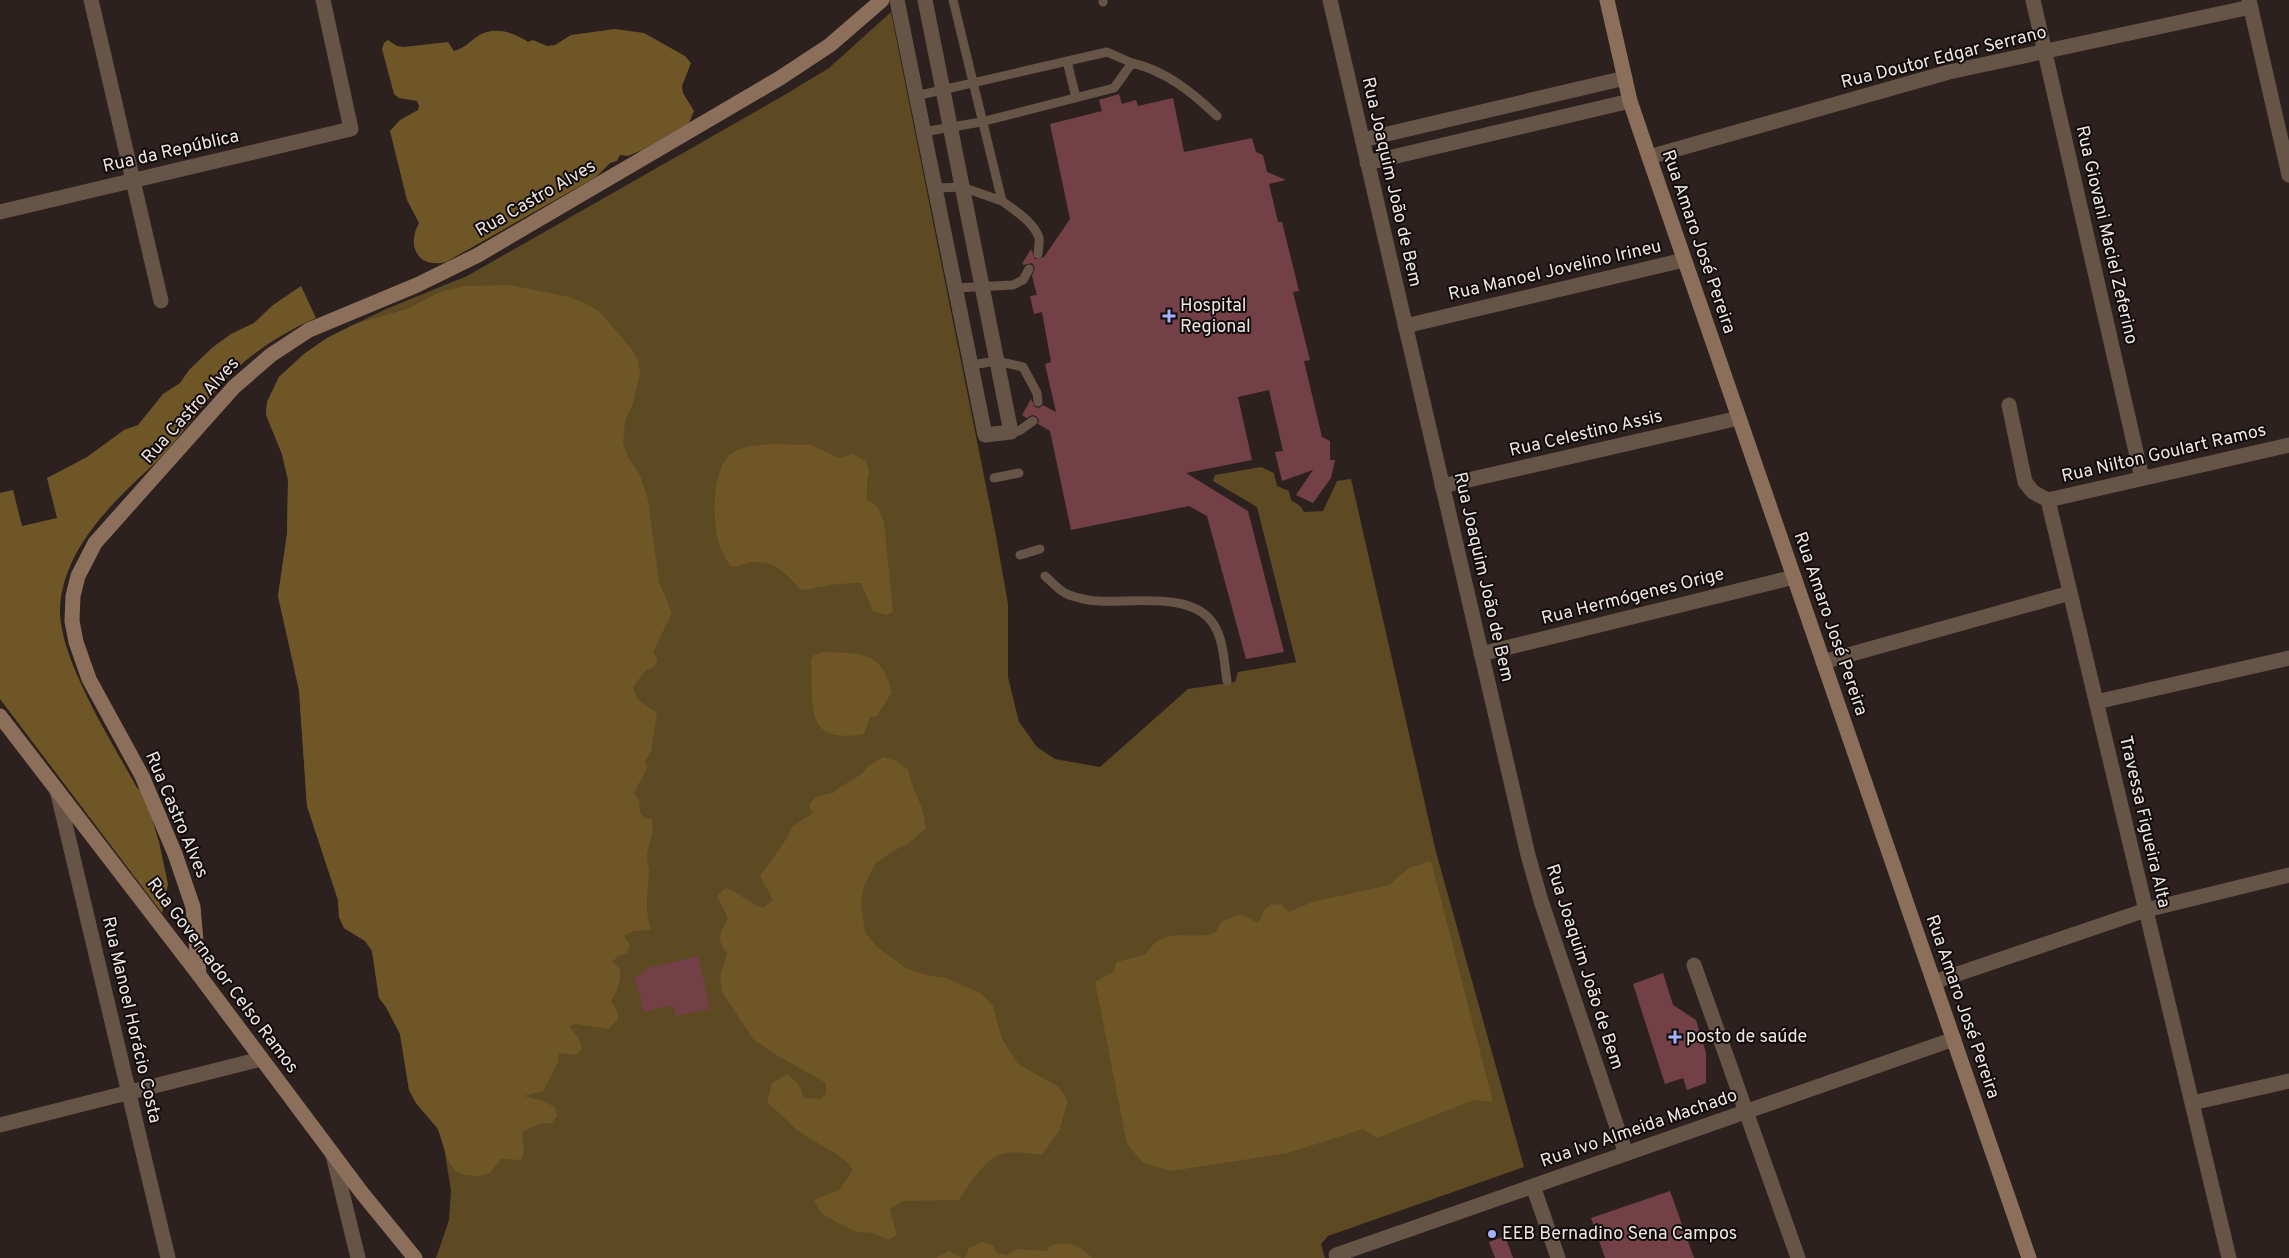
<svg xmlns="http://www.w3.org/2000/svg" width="2289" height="1258" viewBox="0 0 2289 1258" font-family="Overpass,sans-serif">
  <rect width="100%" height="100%" fill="#2c211f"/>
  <path fill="#5d4922" d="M891 12 996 536 1008 604V677L1019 722 1037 747 1055 759 1100 767 1188 689 1235 682 1238 672 1296 662 1257 507 1213 481 1215 475 1261 467 1274 473 1277 486 1289 491 1291 500 1300 506 1304 512 1323 511 1337 481 1351 479 1436 852 1524 1167 1328 1236 1321 1244 1325 1258H436L449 1220 451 1191 443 1141 438 1129 416 1103 409 1090 400 1034 386 1007 379 998 372 951 365 941 344 928 339 917 338 900 307 806 299 690 278 596 287 534 288 480 282 454 266 415 267 402 279 377 304 354 327 338 386 309 467 276 781 97 829 68Z"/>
  <path fill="#6e5627" d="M615 29 644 33 685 56 691 63 682 86 683 93 694 111 689 123 642 150 628 156 620 155 617 161 610 163 596 177 446 262C418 269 406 246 419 223L407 200 390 131 400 120 418 110 419 106 417 101 399 98 394 94 382 49 384 43 388 40 397 46 404 47 448 42 454 51C465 48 469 42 478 36 494 26 514 32 528 42L533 40 547 46 555 45 571 35Z
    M510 285 569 297 583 302 600 312 630 347 638 360 640 373 633 404 625 421 623 443 628 457 640 475 648 500 659 582 672 613 653 652 658 661 654 667 646 670 633 687 638 700 657 713 651 752 645 761 647 768 634 793 639 800 640 813 644 818 652 819C655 832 648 843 647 857 647 862 649 867 649 872 648 892 644 910 651 930L634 931 624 936 630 945 627 953 618 956 612 962 620 969C622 981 617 991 611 1001L617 1011 618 1019 608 1029 576 1024 569 1026 580 1040 582 1049 576 1055 559 1053 558 1062 543 1091 524 1096 543 1101 555 1107 557 1116 552 1123 539 1124 522 1132 524 1153 521 1160 501 1159 490 1173 478 1176 464 1175 454 1170 447 1158 438 1129 416 1103 409 1090 400 1034 386 1007 379 998 372 951 365 941 344 928 339 917 338 900 307 806 299 690 278 596 287 534 288 480 282 454 266 415 267 402 279 377 304 354 327 338 355 324 407 309 440 292 465 286Z
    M301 286 316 318C282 333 249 354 223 382 202 405 184 432 163 455 156 463 148 469 141 476 104 511 63 554 60 608 58 658 113 743 137 788L144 792 159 842 168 884 162 913 0 699V493L13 490 22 526 57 518 47 478 87 457 124 430 138 425 163 394 180 383 189 370 213 347 231 334 254 323 273 305Z
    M771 444 812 445 839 458 853 454 866 461 869 472 867 483V500L877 506 884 522 893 612 886 615 873 611 861 583C847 583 833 584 820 587 811 588 809 591 800 589 788 575 775 561 754 562 746 562 740 567 731 567 727 561 723 554 720 547 712 526 711 469 731 454 743 445 756 446 771 444Z
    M823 652C861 654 881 649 892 692L877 716 870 717 864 734C802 745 814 705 811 660L814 655Z
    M884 757 896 761 908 769C911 790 927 809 925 829L908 844 893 851 875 864 864 886 861 904 865 932 877 947 906 968 926 975 946 978 981 993 993 1006 1002 1039 1018 1064 1059 1087 1068 1101 1059 1131 1042 1155C1029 1153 1006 1150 995 1157 981 1165 967 1188 959 1200L903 1201 890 1209 897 1235 888 1240 874 1233 857 1232 838 1223 821 1213 814 1200 839 1190 853 1170C843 1153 813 1143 796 1129 786 1120 778 1111 767 1103L772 1083 788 1074 799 1085 804 1098 820 1099 826 1094V1083L773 1053 753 1039 722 992 720 976 727 954C715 937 720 935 728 918L717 896 726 888C740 893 749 903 763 908L773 900 760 876 785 841 793 826 813 813 809 805 815 797 833 793 840 787 862 774 868 766Z
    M1431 861 1493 1102 1474 1100 1377 1138 1363 1129 1288 1153 1171 1171 1143 1163 1127 1144 1095 982 1113 972 1117 962 1146 954C1164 924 1190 941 1215 933L1221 922 1240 914 1258 923 1265 909 1272 904 1282 905 1289 912 1312 902 1389 885 1409 868Z
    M982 1242 993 1245 997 1253 1007 1255 1017 1249 1047 1251 1049 1246C1067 1240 1079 1244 1092 1258H965L969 1248Z
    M949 1251 962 1258H936Z"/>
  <path fill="#734048" d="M1119 94 1122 104 1136 100 1138 106 1173 98 1184 152 1252 138 1256 152 1263 155 1267 172 1286 180 1269 184 1278 222H1282L1299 291 1293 292 1310 360 1304 361 1322 437 1330 441V460H1335L1331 478 1313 503 1296 495 1313 470 1282 481 1275 452 1283 451 1269 390 1238 397 1252 460 1186 473 1248 511 1284 652 1246 659 1207 516 1189 506 1071 530 1050 431 1038 424 1039 420 1036 416 1032 415 1027 418 1022 415 1031 399 1035 407 1039 408 1043 405 1056 412 1045 364 1051 362 1042 312 1034 314 1030 296 1037 295 1032 276 1035 268 1032 263 1024 265 1022 264 1031 249 1035 259 1044 257 1070 219 1050 124 1102 111 1099 100Z
    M698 956 710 1009 676 1016 673 1005 644 1012 634 976 645 973 643 969Z
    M1663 973 1673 1005 1696 1020 1706 1053V1083L1687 1090 1683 1078 1665 1084 1633 984Z
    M1670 1191 1694 1258H1605L1591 1218Z
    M1505 1236 1513 1258H1495L1489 1242Z"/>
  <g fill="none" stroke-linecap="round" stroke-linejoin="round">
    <path stroke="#665447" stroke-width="9" d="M953 0 1002 201C1014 210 1034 222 1039 238 1040 242 1038 249 1038 254
      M1103 0V2
      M1067 61 1076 98
      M1132 63C1166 71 1192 92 1217 116
      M916 96 1107 52 1132 63 1114 88 981 122 923 132
      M935 188 962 187 1002 201
      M955 288 1013 285 1023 280 1029 269
      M971 365 997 361 1023 367 1037 393 1038 402
      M1011 432 1019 431 1033 421
      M994 478 1019 473
      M1020 555 1040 549
      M1045 576C1052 582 1060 592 1069 595 1078 598 1089 601 1099 601 1132 603 1194 591 1214 625 1224 641 1224 663 1227 681"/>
    <path stroke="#665447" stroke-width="15" d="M91 0 161 301
      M897 0 985 435 1011 432 925 0
      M1330 0 1528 855 1541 901 1626 1154
      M2033 0 2142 478
      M2249 0 2289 175
      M1362 140 1625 78
      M1649 157 1949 72 2251 7
      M1367 163 1630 101
      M0 212 351 129 323 0
      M1405 326 1684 260
      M2009 405 2025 482 2033 492 2048 500 2229 1258
      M1442 486 1739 418
      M2048 500 2289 445
      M1481 654 1794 577
      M1823 662 2070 593
      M2096 702 2289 658
      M57 790 168 1258
      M1694 965 1798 1258
      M1934 982 2146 910 2289 875
      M2192 1103 2289 1081
      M0 1125 261 1059
      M333 1155 358 1258
      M1533 1186 1558 1258
      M1337 1258 1336 1255 1954 1039"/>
    <path stroke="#8c6f5a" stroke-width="15" d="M1607 0 1630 101 1649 157 2029 1258
      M0 716 199 975 362 1193 415 1258
      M199 975 193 907 175 854 142 776 89 679 76 642 72 621 73 596 78 576 95 543 234 387 271 355 309 330 417 285 478 255 780 78 830 45 882 0"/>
  </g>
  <g fill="#a4b2fc" stroke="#110c0b" stroke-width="2">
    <path d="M1166.5 308.5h5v5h5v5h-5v5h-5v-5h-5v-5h5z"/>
    <path d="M1672.5 1029.5h5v5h5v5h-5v5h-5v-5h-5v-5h5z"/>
    <circle cx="1492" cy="1234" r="5"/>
  </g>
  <g text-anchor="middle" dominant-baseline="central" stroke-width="4" stroke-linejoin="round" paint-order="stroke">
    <g font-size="18" fill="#ede5e3" stroke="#110c0b">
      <text transform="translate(1944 58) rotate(-14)">Rua Doutor Edgar Serrano</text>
      <text transform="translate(171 152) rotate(-13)">Rua da República</text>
      <text transform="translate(1391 182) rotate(77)">Rua Joaquim João de Bem</text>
      <text transform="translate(536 199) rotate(-30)">Rua Castro Alves</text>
      <text transform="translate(2106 235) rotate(77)">Rua Giovani Maciel Zeferino</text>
      <text transform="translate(1698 242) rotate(71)">Rua Amaro José Pereira</text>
      <text transform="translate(1555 271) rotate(-13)">Rua Manoel Jovelino Irineu</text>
      <text transform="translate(191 411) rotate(-48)">Rua Castro Alves</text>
      <text transform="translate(1586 434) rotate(-13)">Rua Celestino Assis</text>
      <text transform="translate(2164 454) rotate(-13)">Rua Nilton Goulart Ramos</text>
      <text transform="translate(1483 577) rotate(77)">Rua Joaquim João de Bem</text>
      <text transform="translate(1633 597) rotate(-14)">Rua Hermógenes Orige</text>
      <text transform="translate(1830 624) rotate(71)">Rua Amaro José Pereira</text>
      <text transform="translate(176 815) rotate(67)">Rua Castro Alves</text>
      <text transform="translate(2144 822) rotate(77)">Travessa Figueira Alta</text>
      <text transform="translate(1584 967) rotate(72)">Rua Joaquim João de Bem</text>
      <text transform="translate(222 976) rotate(53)">Rua Governador Celso Ramos</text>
      <text transform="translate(1962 1007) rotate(71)">Rua Amaro José Pereira</text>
      <text transform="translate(131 1020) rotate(77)">Rua Manoel Horácio Costa</text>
      <text transform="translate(1639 1129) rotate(-19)">Rua Ivo Almeida Machado</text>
    </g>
    <g font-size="18" fill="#ede5e3" stroke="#110c0b" text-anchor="start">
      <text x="1180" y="306">Hospital<tspan x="1180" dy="21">Regional</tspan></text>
      <text x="1686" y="1037">posto de saúde</text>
      <text x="1502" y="1234">EEB Bernadino Sena Campos</text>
    </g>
  </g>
</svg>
